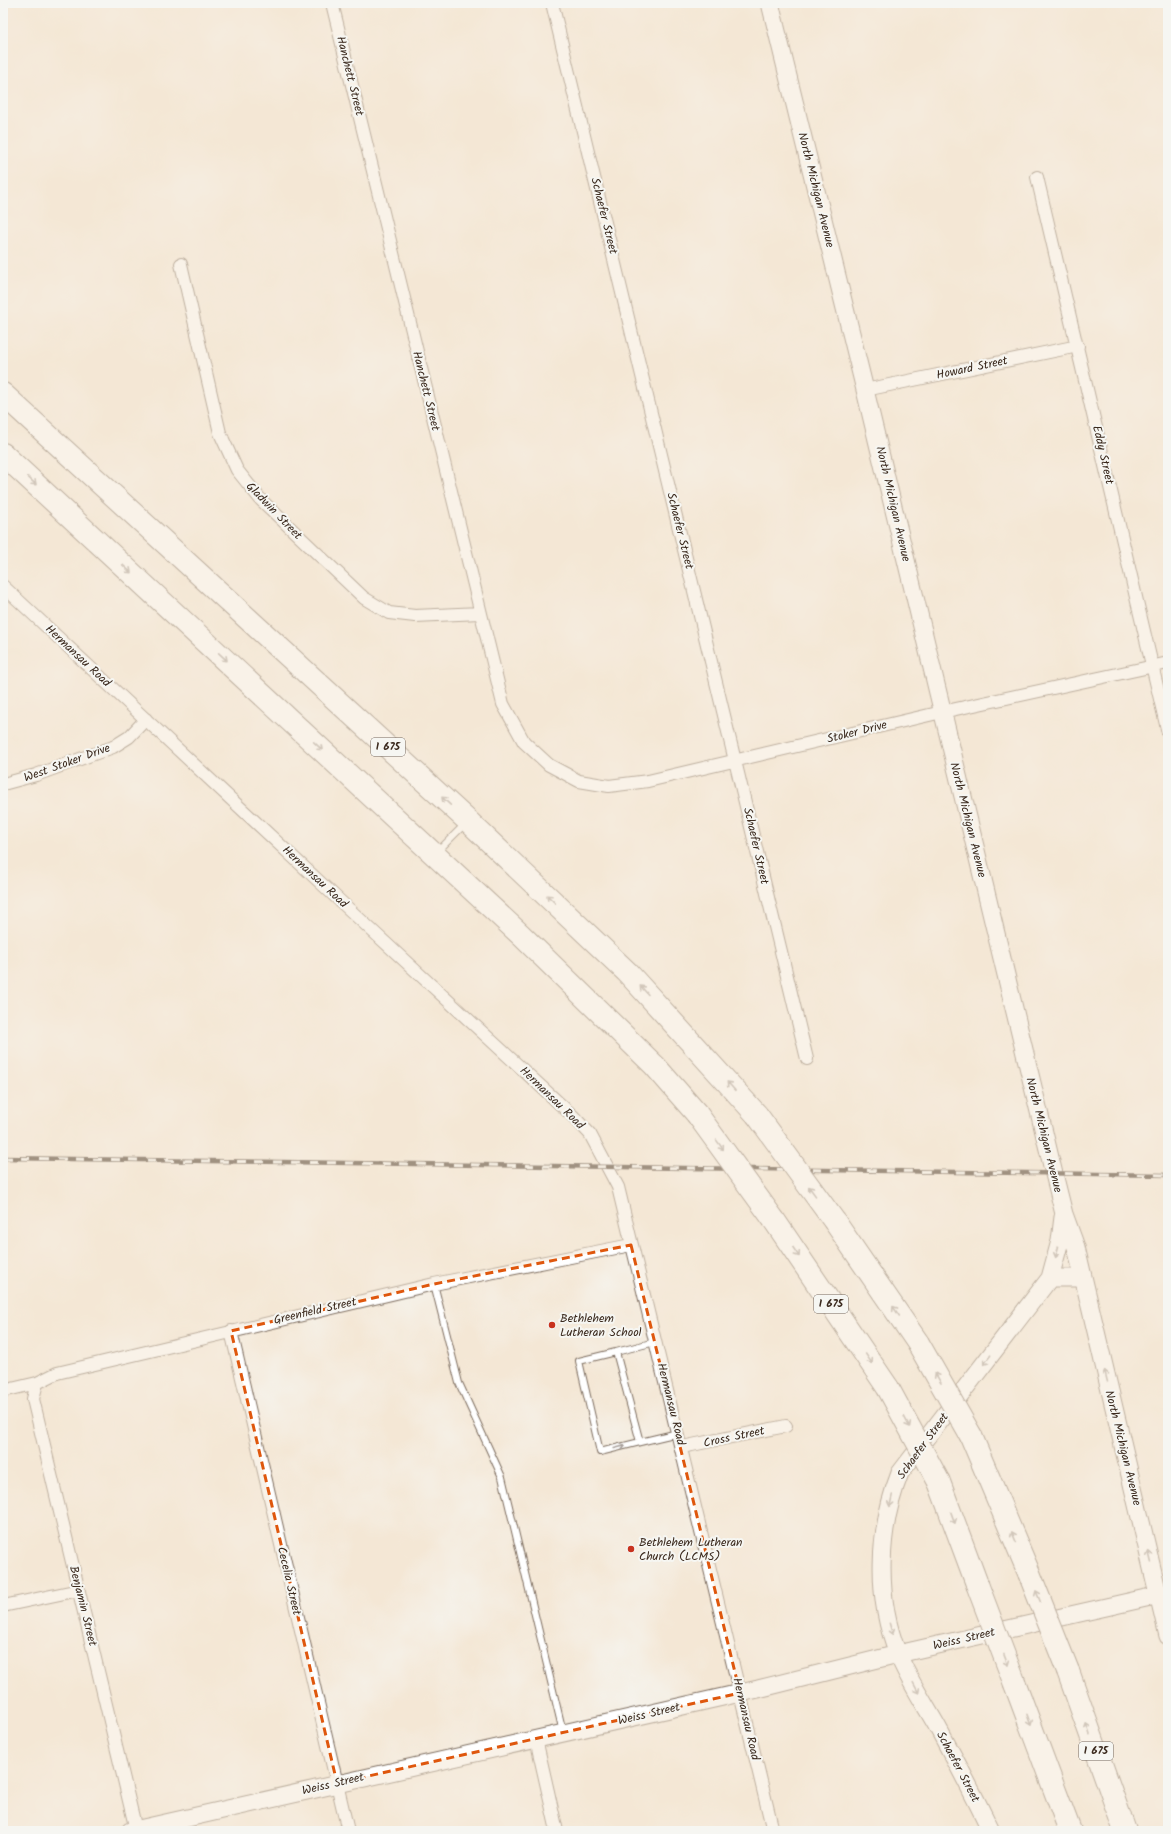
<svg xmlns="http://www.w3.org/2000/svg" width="1171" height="1834" viewBox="0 0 1171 1834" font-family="Kalam,sans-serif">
  <rect width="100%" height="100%" fill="#f6f6f2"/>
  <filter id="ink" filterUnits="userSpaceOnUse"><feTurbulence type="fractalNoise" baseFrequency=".025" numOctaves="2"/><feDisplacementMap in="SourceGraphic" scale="8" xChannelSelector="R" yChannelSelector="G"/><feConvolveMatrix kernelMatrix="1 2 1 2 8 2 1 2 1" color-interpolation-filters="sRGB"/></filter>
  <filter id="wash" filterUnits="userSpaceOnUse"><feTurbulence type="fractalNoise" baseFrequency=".012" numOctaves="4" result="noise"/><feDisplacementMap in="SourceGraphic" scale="16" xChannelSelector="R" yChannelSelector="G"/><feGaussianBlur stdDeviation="0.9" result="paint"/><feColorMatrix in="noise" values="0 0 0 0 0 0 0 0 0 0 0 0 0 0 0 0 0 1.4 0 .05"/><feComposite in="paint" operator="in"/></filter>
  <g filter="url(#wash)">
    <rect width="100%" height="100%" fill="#f4e7d5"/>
  </g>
  <g filter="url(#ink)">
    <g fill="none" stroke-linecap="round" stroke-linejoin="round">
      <g stroke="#7c6c5e" stroke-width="8">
        <path id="lane" d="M437 852 466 823
          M434 1284 459 1383 502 1477 563 1732
          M655 1342 616 1352 640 1442 678 1433
          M616 1352 579 1361 600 1452 640 1442"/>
      </g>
      <g stroke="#7c6c5e" stroke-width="14">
        <path id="street" d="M332 3 503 704 524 742 549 765 579 781 609 786 648 781 942 712 1168 663
          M552 3 807 1059
          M1037 177 1168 733
          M181 264 220 433 237 470 261 500 364 598 389 613 415 616 480 613
          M865 390 1078 346
          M3 586 339 900 574 1117 590 1134 618 1187 773 1831
          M3 784 36 775 113 747 129 737 146 719
          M231 1331 348 1831
          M37 1383 33 1399 136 1830
          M3 1391 37 1383 57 1373 434 1284 631 1245
          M682 1447 786 1426
          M3 1606 79 1590
          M536 1739 557 1831"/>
      </g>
      <g stroke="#7c6c5e" stroke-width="19">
        <path id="secondary" d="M770 3 865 390 1054 1174 1064 1214 1076 1247 1168 1636
          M1050 1278H1082
          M130 1831 758 1689 898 1654 1168 1593
          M991 1831C974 1795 956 1761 937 1726 924 1703 908 1679 898 1654 875 1597 878 1529 900 1473L1050 1278 1060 1241 1063 1217"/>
      </g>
      <g stroke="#7c6c5e" stroke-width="24">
        <path id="highway" d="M3 394 468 821 627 972 757 1115
          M3 454 521 935 655 1066 697 1114
          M774 1220 888 1388
          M835 1222 918 1343
          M971 1436 1029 1573
          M939 1482 977 1584
          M1068 1671 1125 1831
          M1015 1684 1070 1831"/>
      </g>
      <use href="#lane" stroke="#fff" stroke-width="6"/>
      <use href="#street" stroke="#fff" stroke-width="12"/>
      <use href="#secondary" stroke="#fff" stroke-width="17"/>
      <use href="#highway" stroke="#fff" stroke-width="22"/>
      <g stroke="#3b2a1e" stroke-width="4.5">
        <path id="rail" d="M3 1158 1168 1175"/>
      </g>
      <use href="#rail" stroke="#f6f6f2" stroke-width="3" stroke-dasharray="9" stroke-linecap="butt"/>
      <g stroke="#7c6c5e" stroke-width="24" stroke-linecap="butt">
        <path id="highway-bridge" d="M697 1114 774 1220
          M757 1115 835 1222
          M918 1343 971 1436
          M888 1388 939 1482
          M1029 1573 1068 1671
          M977 1584 1015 1684"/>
      </g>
      <use href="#highway-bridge" stroke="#fff" stroke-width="22"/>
    </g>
    <defs><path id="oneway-shaft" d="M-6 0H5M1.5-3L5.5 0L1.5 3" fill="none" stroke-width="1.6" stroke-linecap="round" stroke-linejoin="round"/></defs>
    <g stroke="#a79f9a">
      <use href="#oneway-shaft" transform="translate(32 481) rotate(43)"/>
      <use href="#oneway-shaft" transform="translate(127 569) rotate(43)"/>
      <use href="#oneway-shaft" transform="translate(223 657) rotate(43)"/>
      <use href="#oneway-shaft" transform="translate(318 746) rotate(43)"/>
      <use href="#oneway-shaft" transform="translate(446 801) rotate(-137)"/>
      <use href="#oneway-shaft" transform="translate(551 899) rotate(-136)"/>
      <use href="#oneway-shaft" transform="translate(644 990) rotate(-132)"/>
      <use href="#oneway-shaft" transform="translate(731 1086) rotate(-132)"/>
      <use href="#oneway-shaft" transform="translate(720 1145) rotate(54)"/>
      <use href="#oneway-shaft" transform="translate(812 1191) rotate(-126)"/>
      <use href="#oneway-shaft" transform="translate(796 1252) rotate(56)"/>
      <use href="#oneway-shaft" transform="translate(1057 1252) rotate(105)"/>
      <use href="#oneway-shaft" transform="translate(896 1311) rotate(-124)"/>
      <use href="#oneway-shaft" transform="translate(869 1359) rotate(56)"/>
      <use href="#oneway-shaft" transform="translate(987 1360) rotate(127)"/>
      <use href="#oneway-shaft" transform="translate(1106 1376) rotate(-104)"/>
      <use href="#oneway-shaft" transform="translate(938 1378) rotate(-120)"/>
      <use href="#oneway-shaft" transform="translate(907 1422) rotate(62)"/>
      <use href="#oneway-shaft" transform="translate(620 1447) rotate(-14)"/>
      <use href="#oneway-shaft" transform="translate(891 1501) rotate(102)"/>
      <use href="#oneway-shaft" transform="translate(953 1518) rotate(70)"/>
      <use href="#oneway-shaft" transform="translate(1014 1537) rotate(-113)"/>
      <use href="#oneway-shaft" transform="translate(1150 1557) rotate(-104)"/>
      <use href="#oneway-shaft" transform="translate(1038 1596) rotate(-112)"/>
      <use href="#oneway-shaft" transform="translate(891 1629) rotate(74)"/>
      <use href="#oneway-shaft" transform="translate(1006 1660) rotate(69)"/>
      <use href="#oneway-shaft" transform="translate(916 1688) rotate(62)"/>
      <use href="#oneway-shaft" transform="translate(1029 1720) rotate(70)"/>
      <use href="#oneway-shaft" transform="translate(1088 1729) rotate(-109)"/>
    </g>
  </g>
  <path d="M0 0H1171V1834H0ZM631 1245 740 1693 337 1783 231 1331 434 1284Z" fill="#f4e7d5" fill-opacity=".55" fill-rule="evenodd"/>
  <path fill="none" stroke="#df570d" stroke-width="3" stroke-dasharray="8 5" stroke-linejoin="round" d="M631 1245 740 1693 337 1783 231 1331 434 1284Z"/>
  <g fill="#c8321e" stroke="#f6f6f2" stroke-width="1.5">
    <circle cx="552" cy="1325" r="4"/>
    <circle cx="631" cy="1549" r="4"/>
  </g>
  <g text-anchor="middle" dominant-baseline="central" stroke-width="4" stroke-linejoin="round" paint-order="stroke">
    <g fill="#f6f6f2" stroke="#73675e" stroke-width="1">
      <rect x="371" y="738" width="34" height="18" rx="3"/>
      <rect x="814" y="1295" width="34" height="18" rx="3"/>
      <rect x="1079" y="1742" width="34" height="18" rx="3"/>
    </g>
    <g font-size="11" font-weight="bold" fill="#3b2a1e">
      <text x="388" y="747">I 675</text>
      <text x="831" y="1304">I 675</text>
      <text x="1096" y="1751">I 675</text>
    </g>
    <g font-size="12" fill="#3b2a1e" stroke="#f6f6f2">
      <text transform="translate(350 76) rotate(76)">Hanchett Street</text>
      <text transform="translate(816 190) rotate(76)">North Michigan Avenue</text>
      <text transform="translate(604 216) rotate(76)">Schaefer Street</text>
      <text transform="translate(972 368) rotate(-12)">Howard Street</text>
      <text transform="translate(426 391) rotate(76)">Hanchett Street</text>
      <text transform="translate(1103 455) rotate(77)">Eddy Street</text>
      <text transform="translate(893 504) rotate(77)">North Michigan Avenue</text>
      <text transform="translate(274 511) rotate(46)">Gladwin Street</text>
      <text transform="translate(680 531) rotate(76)">Schaefer Street</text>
      <text transform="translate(78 656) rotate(43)">Hermansau Road</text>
      <text transform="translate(857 732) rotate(-14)">Stoker Drive</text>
      <text transform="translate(67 763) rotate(-20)">West Stoker Drive</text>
      <text transform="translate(968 820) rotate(76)">North Michigan Avenue</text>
      <text transform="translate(756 846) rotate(77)">Schaefer Street</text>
      <text transform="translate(315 877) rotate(43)">Hermansau Road</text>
      <text transform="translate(552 1098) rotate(44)">Hermansau Road</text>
      <text transform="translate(1044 1135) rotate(76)">North Michigan Avenue</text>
      <text transform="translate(315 1311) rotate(-13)">Greenfield Street</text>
      <text transform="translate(671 1404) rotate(76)">Hermansau Road</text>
      <text transform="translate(734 1437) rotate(-12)">Cross Street</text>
      <text transform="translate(923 1446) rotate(-54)">Schaefer Street</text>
      <text transform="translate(1123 1448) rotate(76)">North Michigan Avenue</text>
      <text transform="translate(289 1581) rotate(77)">Cecelia Street</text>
      <text transform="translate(83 1606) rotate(76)">Benjamin Street</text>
      <text transform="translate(964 1639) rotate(-13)">Weiss Street</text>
      <text transform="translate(649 1714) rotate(-13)">Weiss Street</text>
      <text transform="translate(746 1719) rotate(77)">Hermansau Road</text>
      <text transform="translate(958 1767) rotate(62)">Schaefer Street</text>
      <text transform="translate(333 1784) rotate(-13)">Weiss Street</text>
    </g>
    <g font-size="12" fill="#3b2a1e" stroke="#f6f6f2" text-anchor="start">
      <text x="560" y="1318">Bethlehem<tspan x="560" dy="14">Lutheran School</tspan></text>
      <text x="639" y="1542">Bethlehem Lutheran<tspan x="639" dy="14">Church (LCMS)</tspan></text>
    </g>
  </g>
  <rect width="1171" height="1834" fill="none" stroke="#f6f6f2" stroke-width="16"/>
</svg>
